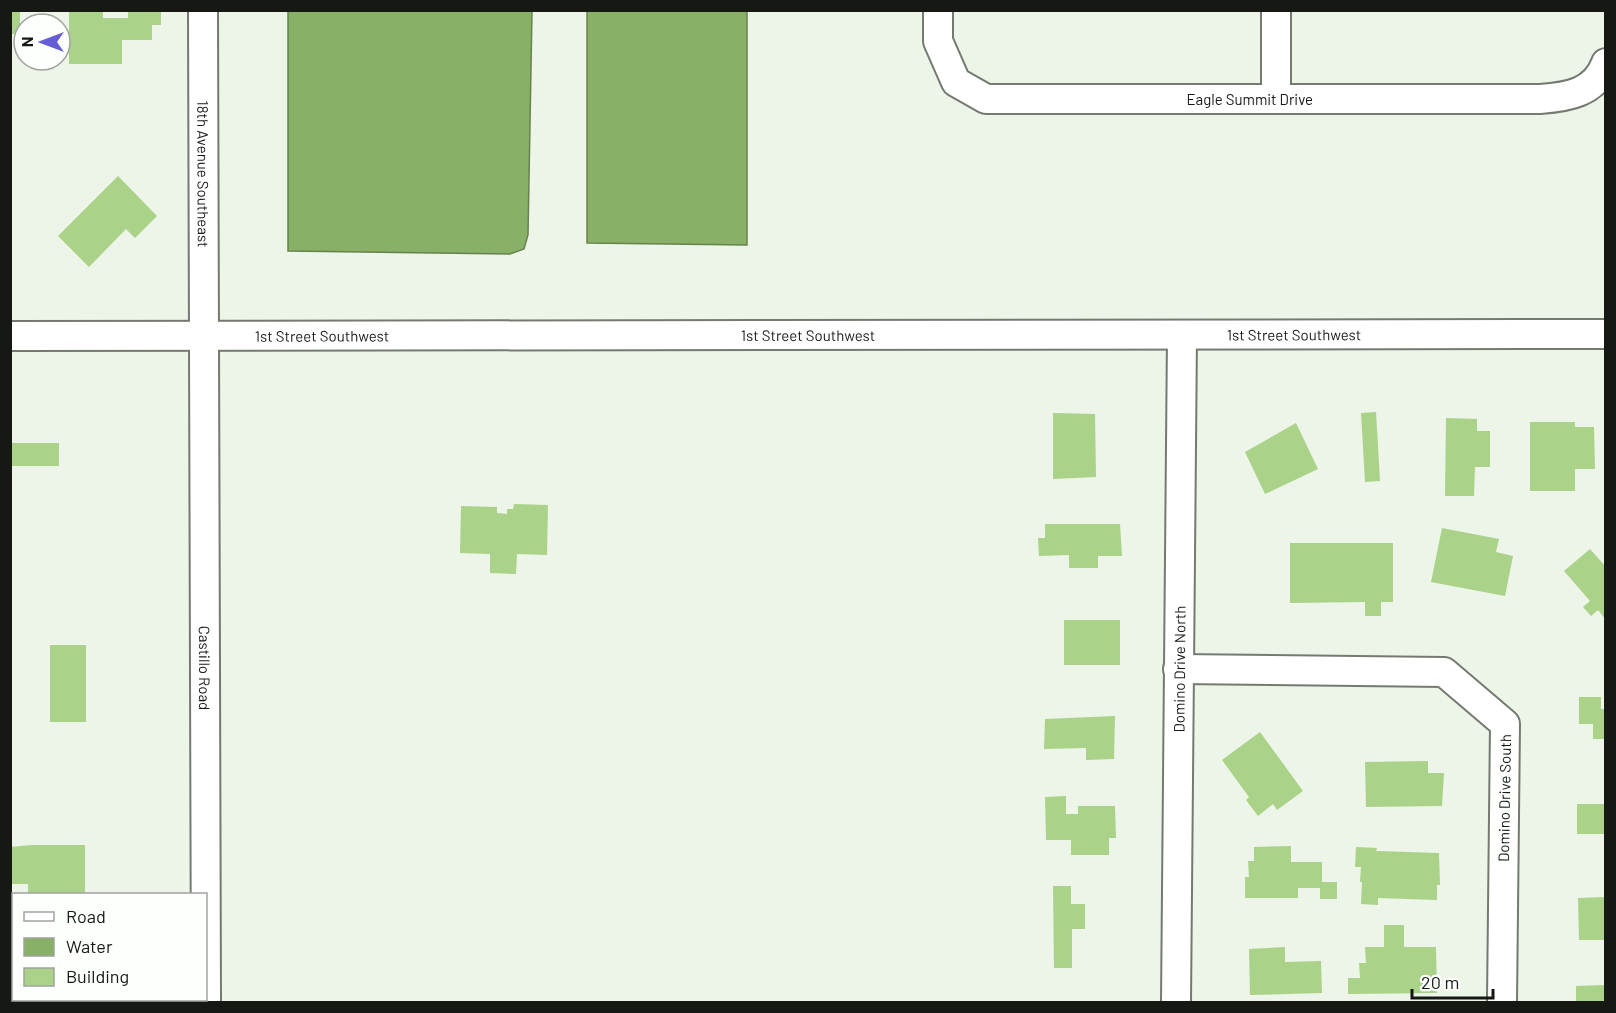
<svg xmlns="http://www.w3.org/2000/svg" width="1616" height="1013" viewBox="0 0 1616 1013" font-family="Barlow,sans-serif">
  <rect width="100%" height="100%" fill="#edf4e8"/>
  <path fill="#89b067" stroke="#66824e" stroke-width="1.5" d="M288 11H532L528 235 524 249 510 254 288 251Z
    M587 11H747V245L587 243Z"/>
  <path fill="#aad288" d="M10 10H20V34H10Z
    M69 10H103V18H128V10H161V25H152V40H122V64H69Z
    M118 176 157 216 135 238 126 229 89 267 58 236Z
    M1376 412 1380 481 1365 482 1361 413Z
    M1053 413 1095 414 1096 477 1053 479Z
    M1446 418 1477 419V431H1490V467H1475L1474 496H1445Z
    M1530 422H1575V427H1594L1595 469H1575V491H1530Z
    M1296 423 1318 469 1265 494 1245 452Z
    M10 443H59V466H10Z
    M514 504 548 505 547 555 517 554 516 574 490 573V554L460 553 461 506 497 507V513L507 514V509H513Z
    M1045 524H1120L1122 556H1098V568H1069V555L1039 556 1038 538H1045Z
    M1442 528 1499 539 1496 552 1513 556 1505 596 1431 582Z
    M1290 543H1393V602H1381V616H1365V602L1290 603Z
    M1590 549 1606 567V620L1598 610 1591 616 1583 607 1590 601 1564 571Z
    M1064 620H1120V665H1064Z
    M50 645H86V722H50Z
    M1579 697H1601V709H1606V739H1593V724H1579Z
    M1115 716 1114 759 1086 760V748L1044 749 1045 719Z
    M1260 732 1303 791 1277 810 1273 804 1258 816 1246 800 1249 797 1222 760Z
    M1428 761V773H1444L1442 806 1366 807 1365 762Z
    M1066 796V814H1078V806H1115L1116 838H1109V855H1071V840H1046L1045 797Z
    M1577 804H1606V834H1577Z
    M32 845H85V894H28V884H10V847Z
    M1291 846V862H1322V882H1337V899H1320V888H1298V898H1245V877H1249L1248 861H1254V847Z
    M1356 847 1377 848 1376 851 1439 853 1440 885H1437V900L1378 898V905L1361 904 1362 882H1360L1361 867H1355Z
    M1053 886H1071V904H1085V929H1072V968H1054Z
    M1606 897V940H1579L1578 898Z
    M1384 925H1404V947H1436L1437 993 1348 994V978H1360L1359 963H1366L1365 947H1384Z
    M1285 947V962L1321 961 1322 993 1250 995 1249 949Z
    M1606 985V1002H1576V986Z"/>
  <g fill="none" stroke-linecap="round" stroke-linejoin="round">
    <g stroke="#747a70" stroke-width="32">
      <g id="minor">
        <path id="s1" d="M203 10 206 1002"/>
        <path id="s2" d="M938 10V41L956 82 986 99H1540C1568 97 1595 93 1606 63"/>
        <path d="M1276 10V99"/>
        <path id="s3" d="M10 336 1606 334"/>
        <path d="M1178 669 1444 672 1505 724 1502 1002"/>
        <path id="s4" d="M1176 1002 1182 335"/>
      </g>
    </g>
    <use href="#minor" stroke="#fff" stroke-width="28"/>
  </g>
  <g text-anchor="middle" dominant-baseline="central" stroke-width="5" stroke-linejoin="round" paint-order="stroke">
    <g font-size="15" fill="#161814" stroke="#fdfffc">
      <text stroke="none"><textPath href="#s2" startOffset="374">Eagle Summit Drive</textPath></text>
      <text stroke="none"><textPath href="#s1" startOffset="164">18th Avenue Southeast</textPath></text>
      <text stroke="none"><textPath href="#s3" startOffset="312">1st Street Southwest</textPath></text>
      <text stroke="none"><textPath href="#s3" startOffset="798">1st Street Southwest</textPath></text>
      <text stroke="none"><textPath href="#s3" startOffset="1284">1st Street Southwest</textPath></text>
      <text stroke="none"><textPath href="#s1" startOffset="658">Castillo Road</textPath></text>
      <text stroke="none"><textPath href="#s4" startOffset="333">Domino Drive North</textPath></text>
      <text transform="translate(1504 798) rotate(-89)">Domino Drive South</text>
    </g>
  </g>
  <rect width="1616" height="1013" fill="none" stroke="#161814" stroke-width="24"/>
  <rect x="12" y="893" width="195" height="108" fill="#fdfffc" stroke="#a1a39f" stroke-width="1.5"/>
  <rect x="24" y="912" width="30" height="9" fill="#ffffff" stroke="#a1a39f" stroke-width="1.5"/>
  <text x="66" y="923" font-size="18" fill="#161814">Road</text>
  <rect x="24" y="938" width="30" height="18" fill="#89b067" stroke="#a1a39f" stroke-width="1.5"/>
  <text x="66" y="953" font-size="18" fill="#161814">Water</text>
  <rect x="24" y="968" width="30" height="18" fill="#aad288" stroke="#a1a39f" stroke-width="1.5"/>
  <text x="66" y="983" font-size="18" fill="#161814">Building</text>
  <g transform="translate(42 42) rotate(270)"><circle r="28" fill="#fdfffc" stroke="#a1a39f" stroke-width="1.5"/>
  <path d="M0-4.5L10 22L0 15L-10 22Z" fill="#645dd6"/>
  <text y="-9" font-size="16" font-weight="bold" text-anchor="middle" fill="#161814">N</text>
  </g>
  <path d="M1412 989v9h81v-9" fill="none" stroke="#161814" stroke-width="3"/>
  <text x="1421" y="989" font-size="18" fill="#161814" stroke="#fdfffc" stroke-width="4.5" paint-order="stroke">20 m</text>
</svg>
